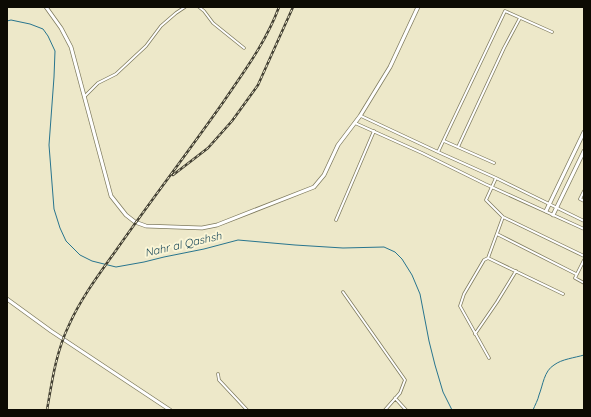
<svg xmlns="http://www.w3.org/2000/svg" width="591" height="417" viewBox="0 0 591 417" font-family="Quicksand,sans-serif">
  <rect width="100%" height="100%" fill="#ede8c9"/>
  <g fill="none" stroke-linecap="round" stroke-linejoin="round">
    <path stroke="#28758e" stroke-width="1" d="M7 21 11 20 30 24 43 29 48 36 55 51 54 77 49 145 54 209 60 228 66 241 80 255 92 261 116 267 144 262 164 257 204 249 238 240 295 245 343 248 384 247 395 252 402 259 412 275 420 294 429 341 435 365 443 392 452 410
      M533 410C535 405 538 400 539 395 543 385 544 371 554 365 562 359 574 358 584 355"/>
    <g stroke="#7f7b5f" stroke-width="3.5">
      <path id="street" d="M199 7 204 11 213 23 244 48
        M85 96 98 83 116 74 146 46 161 26 176 13 185 7
        M361 116 438 152 496 178 584 221
        M355 123 422 153 485 184 584 229
        M444 141 494 163
        M458 147 504 48 520 18
        M438 152 505 11 552 32
        M584 191 580 199 584 201
        M503 217 584 256
        M336 220 374 131
        M497 234 576 274
        M488 258 563 294
        M584 260 575 278 584 283
        M343 292 405 380 400 393 385 410
        M475 334 497 302 516 271
        M489 358 460 306 464 294 484 260 488 258 503 217 486 200 496 178
        M218 374 219 380 247 410
        M395 398 406 410"/>
    </g>
    <g stroke="#7f7b5f" stroke-width="4.5">
      <path id="secondary" d="M46 7 61 28 71 47 111 196 126 215 135 222 146 226 202 228 217 225 314 187 324 175 338 145 360 116 390 67 418 7
        M546 211 584 132
        M553 215 584 151
        M7 299 51 331 170 410"/>
    </g>
    <use href="#street" stroke="#fff" stroke-width="2"/>
    <use href="#secondary" stroke="#fff" stroke-width="3"/>
    <g stroke="#434033" stroke-width="2.5">
      <path id="rail" d="M173 175 208 148 232 121 258 85 293 7
        M47 410C52 381 56 352 69 325 81 298 100 273 117 249 152 199 189 151 224 101 245 70 266 42 279 7"/>
    </g>
    <use href="#rail" stroke="#faf5d6" stroke-width="1" stroke-dasharray="3" stroke-linecap="butt"/>
  </g>
  <g text-anchor="middle" dominant-baseline="central" stroke-width="4" stroke-linejoin="round" paint-order="stroke">
    <g font-size="11" font-style="italic" fill="#1a4859" stroke="#faf5d6">
      <text transform="translate(183 244) rotate(-13)">Nahr al Qashsh</text>
    </g>
  </g>
  <rect width="591" height="417" fill="none" stroke="#0d0b03" stroke-width="16"/>
</svg>
